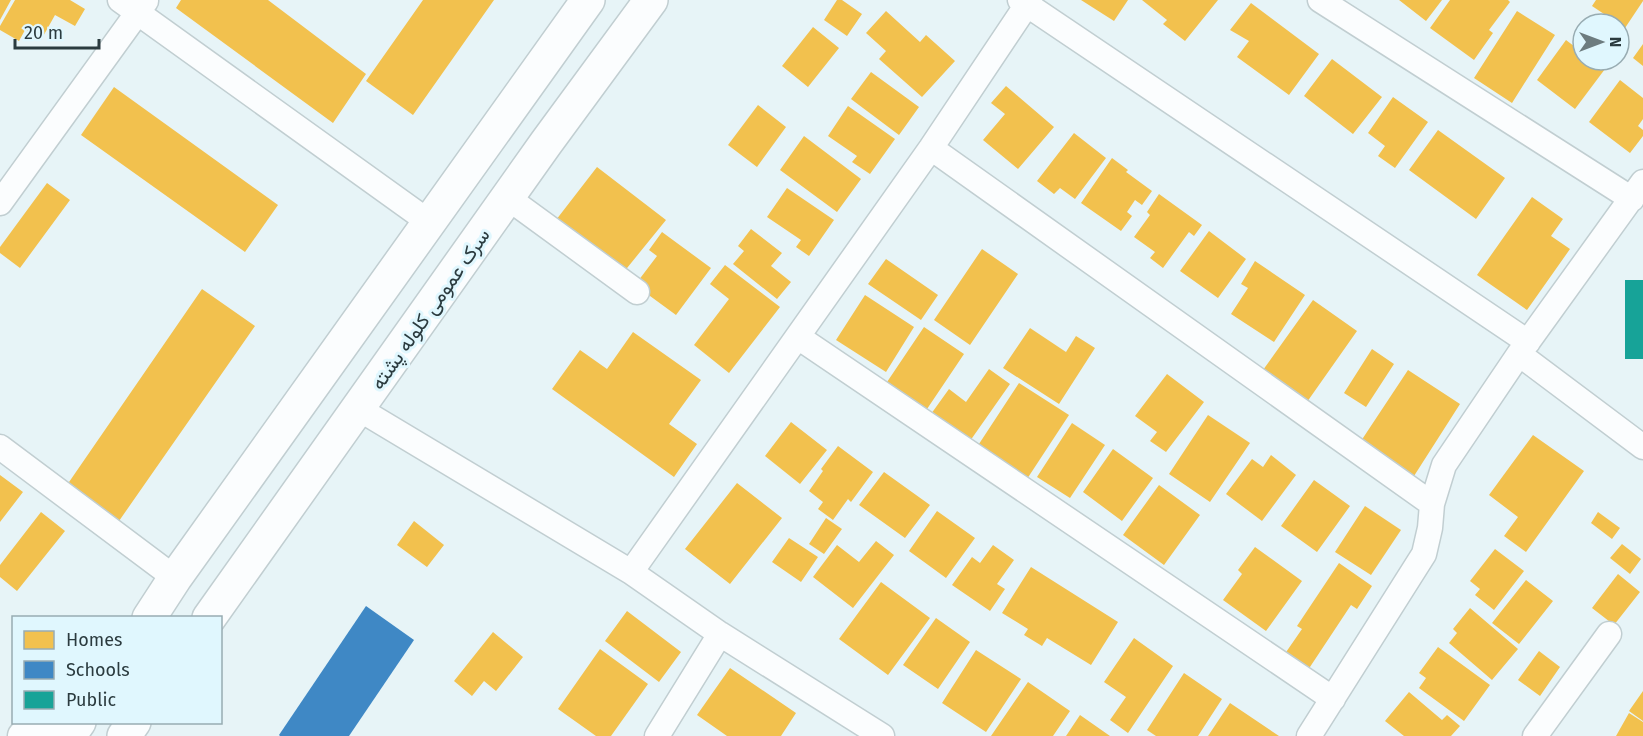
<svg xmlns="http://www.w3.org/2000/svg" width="1643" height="736" viewBox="0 0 1643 736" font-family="'Fira Sans',Vazirmatn,sans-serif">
  <rect width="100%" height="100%" fill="#e7f4f7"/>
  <path fill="#f2c14e" d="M0 0H11L0 20Z
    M15 0H70L85 9 75 26 55 15 41 40 25 30 19 41 0 30V26Z
    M181 0H268L366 74 333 123 176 8Z
    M423 0H494L413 115 366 81Z
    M837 0H842L862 14 847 36 824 20Z
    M1081 0H1128L1114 21Z
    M1142 0H1218L1185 41 1163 24 1167 20Z
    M1399 0H1442L1426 21Z
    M1450 0H1508L1510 2 1489 30 1493 33 1474 60 1430 28Z
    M1596 0H1643V1L1625 28 1592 6Z
    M1251 3 1319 54 1289 95 1237 57 1249 41 1230 30Z
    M886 11 920 42 926 35 955 61 922 97 879 59 886 51 866 33Z
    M1517 11 1555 35 1512 103 1474 78Z
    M813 27 839 48 808 87 782 66Z
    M1566 40 1583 53V60H1593L1605 69 1575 109 1537 80Z
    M1643 44V66L1633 58Z
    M1332 59 1382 97 1353 134 1304 96Z
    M871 72 919 107 899 135 851 99Z
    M1620 80 1643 98V119L1638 126 1643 130V136L1630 153 1589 122Z
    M1006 86 1054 127 1018 169 983 140 1005 114 991 103Z
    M114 87 278 205 245 252 81 135Z
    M1393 97 1428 122 1395 168 1378 156 1385 146 1368 133Z
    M758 105 786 127 757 167 728 145Z
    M848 106 895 139 870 174 852 162 857 156 828 136Z
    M1438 130 1505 178 1476 219 1409 170Z
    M1074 133 1106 158 1075 199 1060 188 1054 194 1037 181Z
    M804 136 861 179 837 212 780 170Z
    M1112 158 1128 170 1126 172 1152 191 1142 205 1135 200 1127 212 1132 216 1121 231 1081 203Z
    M597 167 666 220 623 273 556 220Z
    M47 183 70 200 20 268 0 253V247Z
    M787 188 834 220 809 256 796 247 801 240 767 217Z
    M1159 194 1202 225 1194 236 1189 232 1163 268 1150 258 1155 252 1134 237 1150 215 1147 212Z
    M1532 197 1563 219 1551 236 1570 249 1527 310 1477 275Z
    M751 229 782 253 771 266 791 282 777 299 733 264 744 251 738 246Z
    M1209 231 1246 259 1218 298 1180 271Z
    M662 232 711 268 676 315 635 285 657 256 649 250Z
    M982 249 1018 274 970 345 934 320Z
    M886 259 938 295 921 320 868 284Z
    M1255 261 1305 295 1274 342 1231 314 1248 288 1241 284Z
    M725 265 780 307 729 373 694 345 729 299 710 284Z
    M202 289 255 326 119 521 67 485Z
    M865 295 914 327 886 372 836 340Z
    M1313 300 1357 331 1307 402 1263 370Z
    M924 327 964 354 927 409 887 382Z
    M1030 328 1066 352 1076 336 1095 348 1059 404 1003 368Z
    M633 332 701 380 669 424 697 444 674 477 552 389 580 350 607 369Z
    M1372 349 1394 364 1366 407 1344 393Z
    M989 369 1010 384 970 441 931 414 949 389 966 402Z
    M1408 370 1460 404 1414 476 1361 441Z
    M1167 374 1204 402 1166 452 1150 441 1157 432 1135 416Z
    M1019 383 1069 415 1027 479 977 447Z
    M1208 415 1250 443 1210 502 1169 474Z
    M791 422 827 450 800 484 765 456Z
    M1072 423 1105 445 1070 498 1037 477Z
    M1533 435 1584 471 1526 552 1504 536 1518 517 1489 495Z
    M838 446 873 472 851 502 848 499 833 520 818 509 823 502 809 491 823 471 821 469Z
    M1113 449 1153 478 1122 521 1083 492Z
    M1271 455 1296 475 1262 521 1226 494 1252 459 1263 467Z
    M884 472 930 505 905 538 859 505Z
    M0 475 23 492 0 522Z
    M1314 480 1350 506 1317 552 1281 526Z
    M737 483 782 518 730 584 685 549Z
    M1159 485 1200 515 1164 565 1123 535Z
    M1365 506 1401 530 1371 575 1335 552Z
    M937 511 975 538 946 578 909 551Z
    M41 512 65 531 17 591 0 577V565Z
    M1598 512 1620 528 1612 539 1591 523Z
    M826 518 842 529 824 554 809 544Z
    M414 521 444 545 427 567 397 545Z
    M789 538 818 557 801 582 772 562Z
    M876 541 894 555 853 608 813 577 837 545 859 562Z
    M1622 544 1641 559 1630 574 1610 558Z
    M993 545 1014 560 997 584 1005 589 990 611 952 585 972 557 980 563Z
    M1255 547 1302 581 1266 631 1223 600 1242 574 1238 570Z
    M1495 549 1524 571 1494 610 1475 595 1480 589 1470 581Z
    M1339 563 1372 586 1357 609 1351 605 1306 673 1282 658 1302 629 1297 626Z
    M1031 567 1118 622 1091 665 1047 638 1042 646 1024 635 1028 629 1002 613Z
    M1618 574 1640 592 1614 625 1592 608Z
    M1526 580 1553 601 1519 644 1492 623Z
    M881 582 930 618 888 675 839 639Z
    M1470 608 1518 649 1492 680 1449 643 1457 633 1453 629Z
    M627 611 681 652 659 682 605 641Z
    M936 618 970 642 938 689 903 665Z
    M493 632 523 657 496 691 484 681 472 696 454 681Z
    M1134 638 1173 666 1128 733 1110 720 1126 697 1104 682Z
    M1438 647 1490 685 1464 721 1419 688 1426 678 1419 673Z
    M600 649 648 684 611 736H596L558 709Z
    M976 650 1021 679 986 732 942 703Z
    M1539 651 1560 667 1540 696 1518 680Z
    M730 668 796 713 781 736H727L697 715Z
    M1184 673 1222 699 1198 736H1156L1147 730Z
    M1028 682 1070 711 1053 736H991Z
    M1643 691V721L1629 711Z
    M1409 692 1442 720 1447 715 1460 726 1451 736H1404L1385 721Z
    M1230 703 1279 736H1208Z
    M1629 713 1643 722V736H1616Z
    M1080 715 1110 736H1066Z"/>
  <path fill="#3f88c5" d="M366 606 414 640 349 736H280L279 735Z"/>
  <path fill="#17a398" d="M1625 280H1643V359H1625Z"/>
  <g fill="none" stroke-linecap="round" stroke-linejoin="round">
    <g stroke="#c1ced1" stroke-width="27">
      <path id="minor" d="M120 0 429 222
        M1020 0 1528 342
        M1320 0 1632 199
        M931 148 1432 504
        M508 198 637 292
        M0 203 146 1
        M798 337 1333 699
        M1519 354 1643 447
        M359 409 631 572 720 634 882 736
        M0 447 175 578
        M631 572 931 148 1030 0
        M657 736 720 634
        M1309 736 1424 554 1430 528 1432 504 1444 465 1519 354 1643 182
        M1535 736 1609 634"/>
    </g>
    <g stroke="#c1ced1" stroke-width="33">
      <path id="tertiary" d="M23 736 50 722"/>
    </g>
    <g stroke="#c1ced1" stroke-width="36">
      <path id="secondary" d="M149 618 175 578 588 0
        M209 618 546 143 651 0
        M69 736 79 722
        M124 736 134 722"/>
    </g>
    <use href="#minor" stroke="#fbfdfe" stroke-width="24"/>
    <use href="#tertiary" stroke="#fbfdfe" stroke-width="30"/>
    <use href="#secondary" stroke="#fbfdfe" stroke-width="33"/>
  </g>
  <g text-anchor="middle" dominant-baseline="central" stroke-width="6" stroke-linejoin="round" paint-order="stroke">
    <g font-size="20" fill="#2b3b3f" stroke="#e0f7fe">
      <text transform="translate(430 309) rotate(-55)">سرک عمومی کلوله پشته</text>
    </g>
  </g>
  <rect x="12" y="616" width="210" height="108" fill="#e0f7fe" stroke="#98acb2" stroke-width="1.5"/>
  <rect x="24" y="631" width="30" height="18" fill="#f2c14e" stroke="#98acb2" stroke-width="1.5"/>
  <text x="66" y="646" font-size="18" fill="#2b3b3f">Homes</text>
  <rect x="24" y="661" width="30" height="18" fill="#3f88c5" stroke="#98acb2" stroke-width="1.5"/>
  <text x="66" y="676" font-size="18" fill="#2b3b3f">Schools</text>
  <rect x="24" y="691" width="30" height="18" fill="#17a398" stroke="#98acb2" stroke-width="1.5"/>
  <text x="66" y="706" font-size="18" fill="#2b3b3f">Public</text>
  <g transform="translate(1601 42) rotate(90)"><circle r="28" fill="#e0f7fe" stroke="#98acb2" stroke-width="1.5"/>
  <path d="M0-4.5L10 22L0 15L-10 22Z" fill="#6d7c7f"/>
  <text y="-9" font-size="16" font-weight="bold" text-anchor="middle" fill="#2b3b3f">N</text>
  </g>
  <path d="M15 39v9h84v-9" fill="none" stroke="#2b3b3f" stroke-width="3"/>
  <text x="24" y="39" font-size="18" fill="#2b3b3f" stroke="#e0f7fe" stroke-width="4.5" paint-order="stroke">20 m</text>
</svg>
